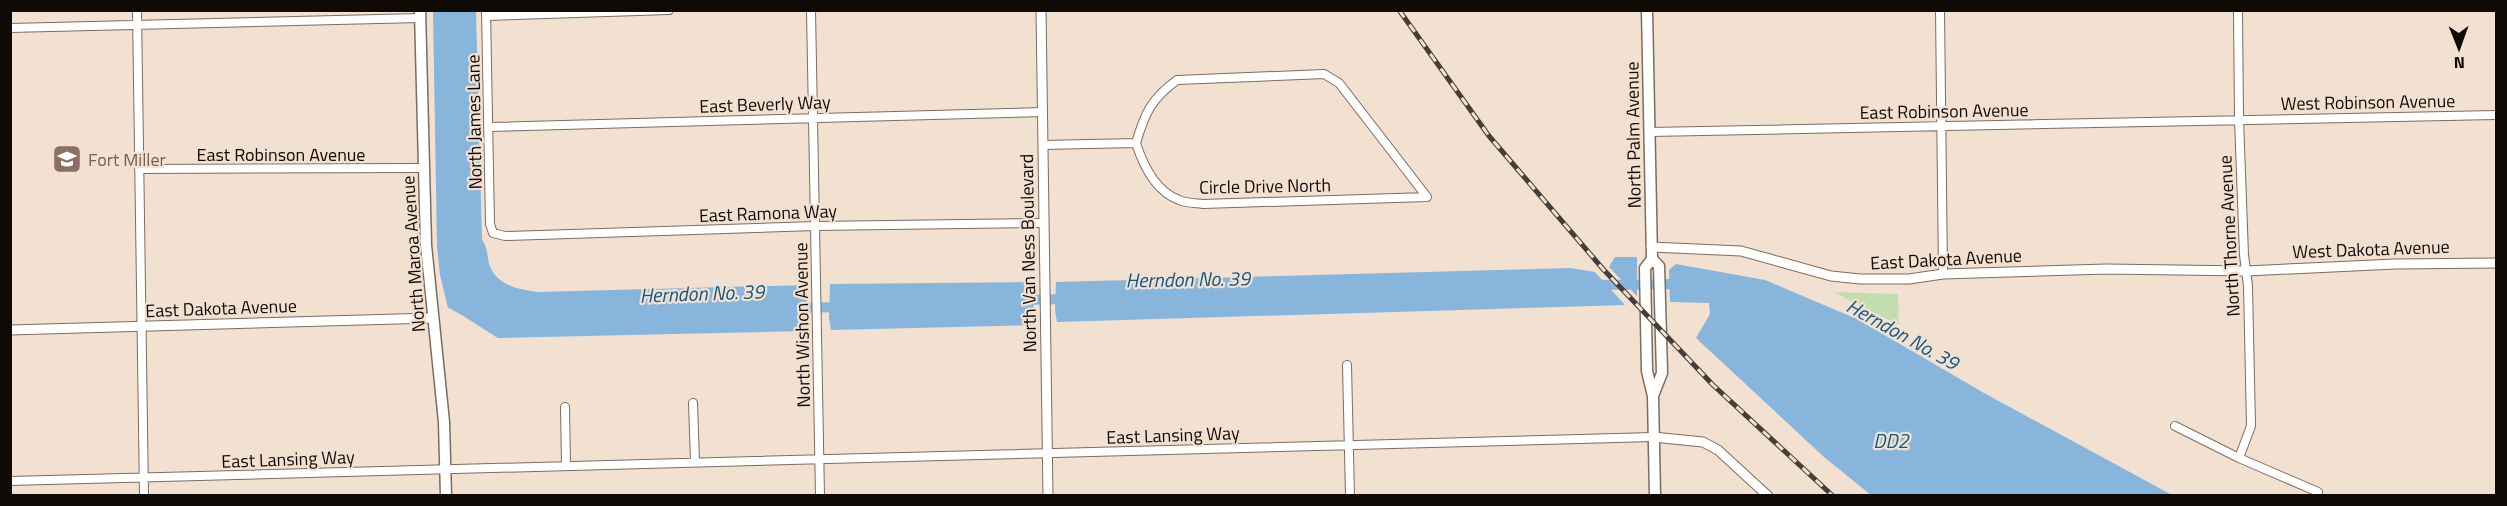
<svg xmlns="http://www.w3.org/2000/svg" width="2507" height="506" viewBox="0 0 2507 506" font-family="'Titillium Web',sans-serif">
  <rect width="100%" height="100%" fill="#f2e0d1"/>
  <path fill="#c3deae" d="M1833 292 1898 294 1899 325Z"/>
  <path fill="#87b5dc" d="M433 11H476L482 240C488 248 487 255 489 264 496 285 517 289 537 292L807 285V331L498 338C488 332 454 309 448 308L440 275 437 246Z
    M1615 257H1637V296L1609 267Z
    M1676 264 1765 280 1857 319 1984 393 2172 495H1871L1824 457 1696 338 1710 314 1709 303 1670 302 1669 270Z
    M1571 268 1595 272 1625 305 1057 322 1055 311 1056 282Z
    M1033 282 1034 325 831 330 829 318 830 284Z"/>
  <g fill="none" stroke-linecap="round" stroke-linejoin="round">
    <path stroke="#87b5dc" stroke-width="10" d="M1592 285 1682 284
      M1023 300 1067 299
      M795 308 842 307"/>
    <g stroke="#7c6d60" stroke-width="10">
      <path id="minor" d="M137 10 144 496
        M486 10 490 224 493 233 505 236 815 226 1044 223
        M811 10 820 496
        M1940 10 1943 274
        M2238 10 2239 119 2244 255 2248 286 2251 426 2239 458
        M487 16 669 10
        M10 28 420 18
        M489 127 1042 112
        M1650 132 2496 115
        M1136 143C1145 113 1151 99 1177 80L1324 74 1339 83 1427 197
        M1136 143C1143 165 1155 191 1179 200 1186 203 1195 203 1203 204L1427 197
        M1043 145 1136 143
        M139 169 423 168
        M1347 365 1350 496
        M693 403 695 462
        M565 407 566 465
        M2175 426 2239 458 2318 492
        M10 481 1653 437"/>
    </g>
    <g stroke="#7c6d60" stroke-width="11">
      <path id="tertiary" d="M1041 10 1048 496
        M1651 247 1741 251 1831 276 1860 279H1909L1943 274 2107 269 2246 271 2395 264 2496 263
        M10 330 433 318
        M1653 437 1703 442 1718 450 1768 496"/>
    </g>
    <g stroke="#7c6d60" stroke-width="13">
      <path id="secondary" d="M420 10 426 245 444 422 446 496
        M1647 10 1652 259 1645 268 1647 371 1653 396 1655 496
        M1652 259 1659 266 1662 373 1653 396"/>
    </g>
    <use href="#minor" stroke="#fff" stroke-width="8"/>
    <use href="#tertiary" stroke="#fff" stroke-width="9"/>
    <use href="#secondary" stroke="#fff" stroke-width="10"/>
    <g stroke="#453d36" stroke-width="5">
      <path id="rail" d="M1399 10 1489 136 1603 269 1713 385 1833 496"/>
    </g>
    <use href="#rail" stroke="#f2e0d1" stroke-width="3" stroke-dasharray="9" stroke-linecap="butt"/>
  </g>
  <defs>
    <g id="school-square" transform="scale(1.5)"><rect x="-9" y="-9" width="18" height="18" rx="4" fill="#8d6e63" stroke="#f2e0d1"/><path d="M0-5L7-2L0 1L-7-2ZM-4 1L0 2.5L4 1V4Q0 6-4 4Z" fill="#fff"/></g>
  </defs>
  <g fill-rule="evenodd">
    <use href="#school-square" x="67" y="159"/>
  </g>
  <g text-anchor="middle" dominant-baseline="central" stroke-width="4.5" stroke-linejoin="round" paint-order="stroke">
    <g font-size="18" fill="#100a06" stroke="#f2e0d1">
      <text transform="translate(2368 102) rotate(-1)">West Robinson Avenue</text>
      <text transform="translate(765 104) rotate(-2)">East Beverly Way</text>
      <text transform="translate(1944 111) rotate(-1)">East Robinson Avenue</text>
      <text transform="translate(474 122) rotate(-91)">North James Lane</text>
      <text transform="translate(1633 135) rotate(-91)">North Palm Avenue</text>
      <text x="281" y="154">East Robinson Avenue</text>
      <text transform="translate(1265 186) rotate(-1)">Circle Drive North</text>
      <text transform="translate(768 213) rotate(-2)">East Ramona Way</text>
      <text transform="translate(2229 236) rotate(-93)">North Thorne Avenue</text>
      <text transform="translate(2371 249) rotate(-2)">West Dakota Avenue</text>
      <text transform="translate(1028 253) rotate(-91)">North Van Ness Boulevard</text>
      <text transform="translate(413 254) rotate(-94)">North Maroa Avenue</text>
      <text transform="translate(1946 259) rotate(-3)">East Dakota Avenue</text>
      <text transform="translate(221 308) rotate(-2)">East Dakota Avenue</text>
      <text transform="translate(802 325) rotate(-91)">North Wishon Avenue</text>
      <text transform="translate(1173 435) rotate(-2)">East Lansing Way</text>
      <text transform="translate(288 459) rotate(-2)">East Lansing Way</text>
    </g>
    <g font-size="18" fill="#785e54" stroke="#f2e0d1" text-anchor="start">
      <text x="88" y="159">Fort Miller</text>
    </g>
    <g font-size="20" font-style="italic" fill="#0f588a" stroke="#f2e0d1">
      <text transform="translate(1188 279) rotate(-1)">Herndon No. 39</text>
      <text transform="translate(702 293) rotate(-2)">Herndon No. 39</text>
      <text transform="translate(1903 334) rotate(29)">Herndon No. 39</text>
      <text x="1891" y="440">DD2</text>
    </g>
  </g>
  <rect width="2507" height="506" fill="none" stroke="#100a06" stroke-width="24"/>
  <g transform="translate(2459 48) rotate(179)" stroke="#f2e0d1" stroke-width="4.5" paint-order="stroke">
  <path d="M0-4.5L10 22L0 15L-10 22Z" fill="#100a06"/>
  <text y="-9" font-size="16" font-weight="bold" text-anchor="middle" fill="#100a06">N</text>
  </g>
</svg>
